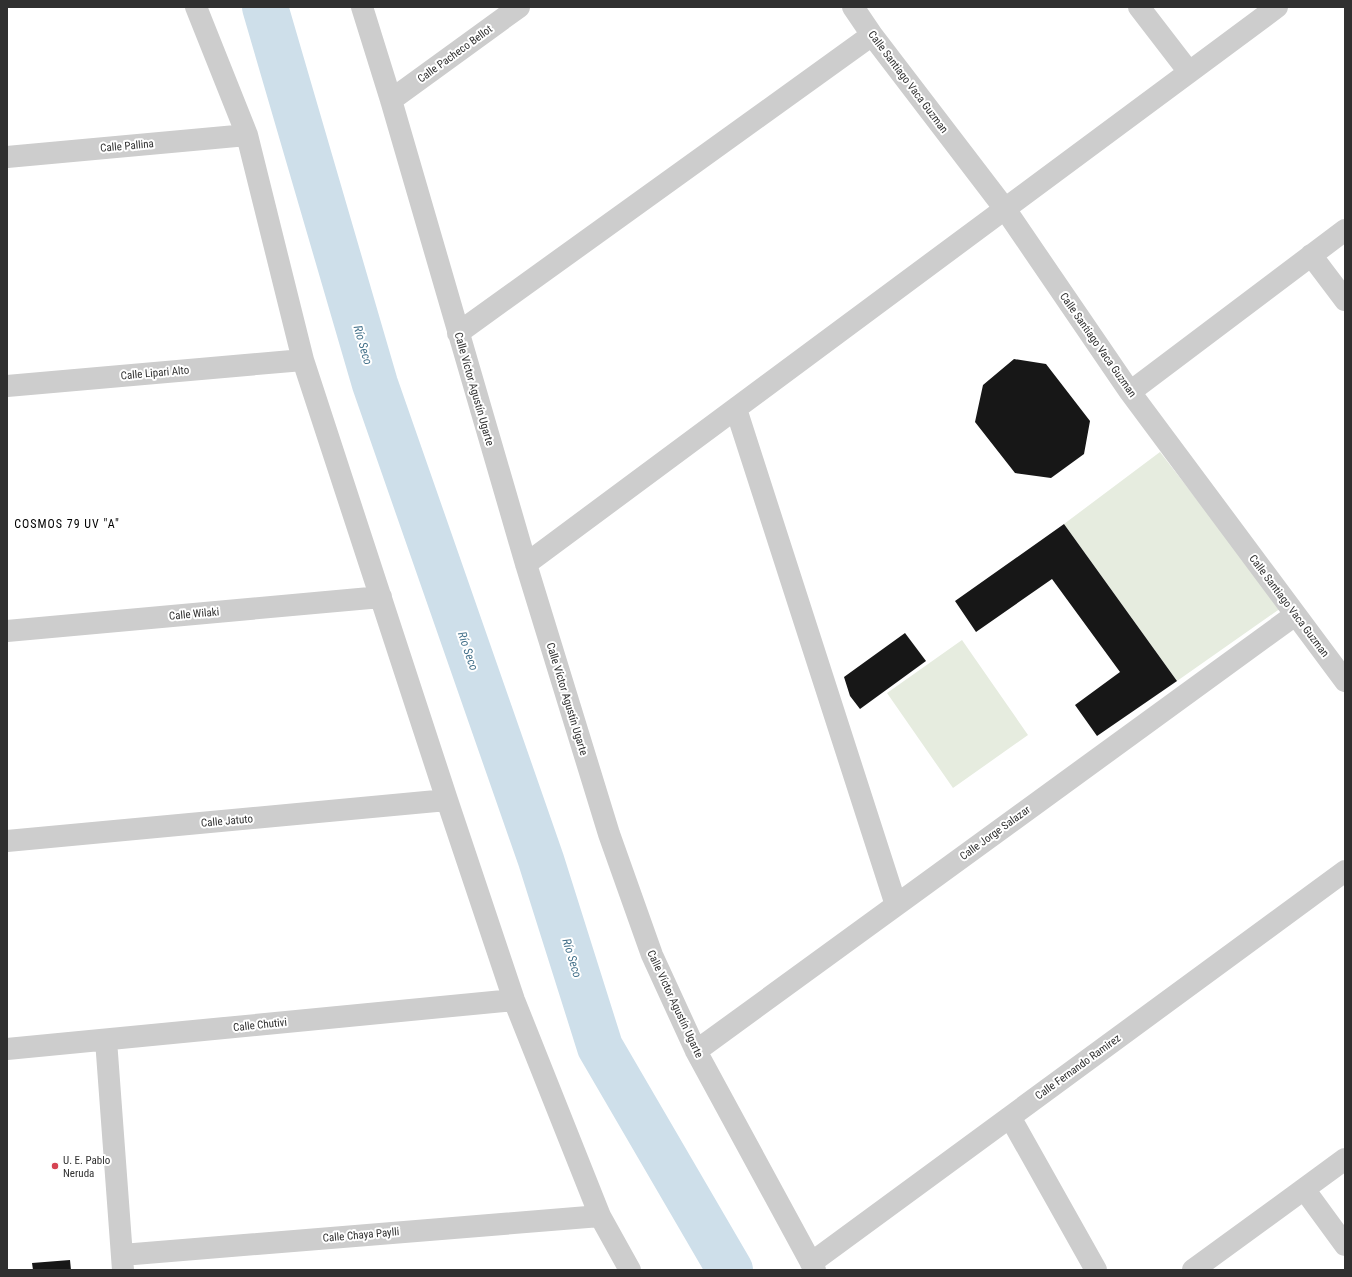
<svg xmlns="http://www.w3.org/2000/svg" width="1352" height="1277" viewBox="0 0 1352 1277" font-family="'Roboto Condensed',sans-serif">
  <rect width="100%" height="100%" fill="#fff"/>
  <path fill="#e6ecdf" d="M1160 452 1281 608 1177 681 1064 524Z
    M962 640 1028 735 953 788 887 693Z"/>
  <g fill="none" stroke-linecap="round" stroke-linejoin="round">
    <path stroke="#cedfea" stroke-width="46" d="M265 7 375 384 541 860 600 1047 730 1270"/>
  </g>
  <path fill="#171717" d="M1014 359 1046 364 1090 421 1084 454 1051 478 1015 473 975 422 983 385Z
    M1064 524 1177 681 1097 736 1075 705 1120 672 1052 579 976 632 955 601Z
    M905 633 926 661 860 709 850 696 844 677Z
    M70 1260 71 1270H33L32 1263Z"/>
  <g fill="none" stroke-linecap="round" stroke-linejoin="round">
    <path stroke="#cdcdcd" stroke-width="22" d="M196 7 247 135 303 360 447 800 514 1000 600 1216 630 1270
      M362 7 391 100 526 564 609 834 652 955 696 1051 815 1270
      M853 7 872 35 1005 209 1130 392 1345 681
      M1139 7 1189 72
      M391 100 519 7
      M7 157 247 135
      M1311 255 1345 300
      M458 333 872 35
      M7 386 303 360
      M1130 392 1345 230
      M736 409 896 905
      M526 564 1277 7
      M7 631 381 597
      M7 841 447 800
      M106 1040 123 1270
      M7 1049 514 1000
      M696 1051 1295 615
      M1010 1117 1096 1270
      M1304 1189 1345 1245
      M122 1255 600 1216
      M811 1263 1345 871
      M1193 1270 1345 1159"/>
  </g>
  <circle fill="#d64352" stroke="#fff" stroke-width="1.5" cx="55" cy="1166" r="4"/>
  <g text-anchor="middle" dominant-baseline="central" stroke-width="4" stroke-linejoin="round" paint-order="stroke">
    <g font-size="11" fill="#303030" stroke="#fff">
      <text transform="translate(455 54) rotate(-36)">Calle Pacheco Bellot</text>
      <text transform="translate(908 82) rotate(53)">Calle Santiago Vaca Guzman</text>
      <text transform="translate(127 146) rotate(-5)">Calle Pallina</text>
      <text transform="translate(1098 345) rotate(55)">Calle Santiago Vaca Guzman</text>
      <text transform="translate(155 373) rotate(-5)">Calle Lipari Alto</text>
      <text transform="translate(474 389) rotate(74)">Calle Víctor Agustín Ugarte</text>
      <text transform="translate(1289 606) rotate(53)">Calle Santiago Vaca Guzman</text>
      <text transform="translate(194 614) rotate(-5)">Calle Wilaki</text>
      <text transform="translate(567 699) rotate(73)">Calle Víctor Agustín Ugarte</text>
      <text transform="translate(227 821) rotate(-5)">Calle Jatuto</text>
      <text transform="translate(995 833) rotate(-36)">Calle Jorge Salazar</text>
      <text transform="translate(675 1004) rotate(65)">Calle Víctor Agustín Ugarte</text>
      <text transform="translate(260 1025) rotate(-6)">Calle Chutivi</text>
      <text transform="translate(1078 1067) rotate(-36)">Calle Fernando Ramirez</text>
      <text transform="translate(361 1235) rotate(-5)">Calle Chaya Paylli</text>
    </g>
    <g font-size="11" fill="#303030" stroke="#fff" text-anchor="start">
      <text x="63" y="1160">U. E. Pablo<tspan x="63" dy="13">Neruda</tspan></text>
    </g>
    <g font-size="12" font-style="italic" fill="#45728b" stroke="#fff">
      <text transform="translate(363 345) rotate(74)">Río Seco</text>
      <text transform="translate(468 651) rotate(71)">Río Seco</text>
      <text transform="translate(572 958) rotate(73)">Río Seco</text>
    </g>
    <g font-size="12" letter-spacing="1" fill="#000" stroke="#fff">
      <text x="67" y="524">COSMOS 79 UV "A"</text>
    </g>
  </g>
  <rect width="1352" height="1277" fill="none" stroke="#303030" stroke-width="16"/>
</svg>
